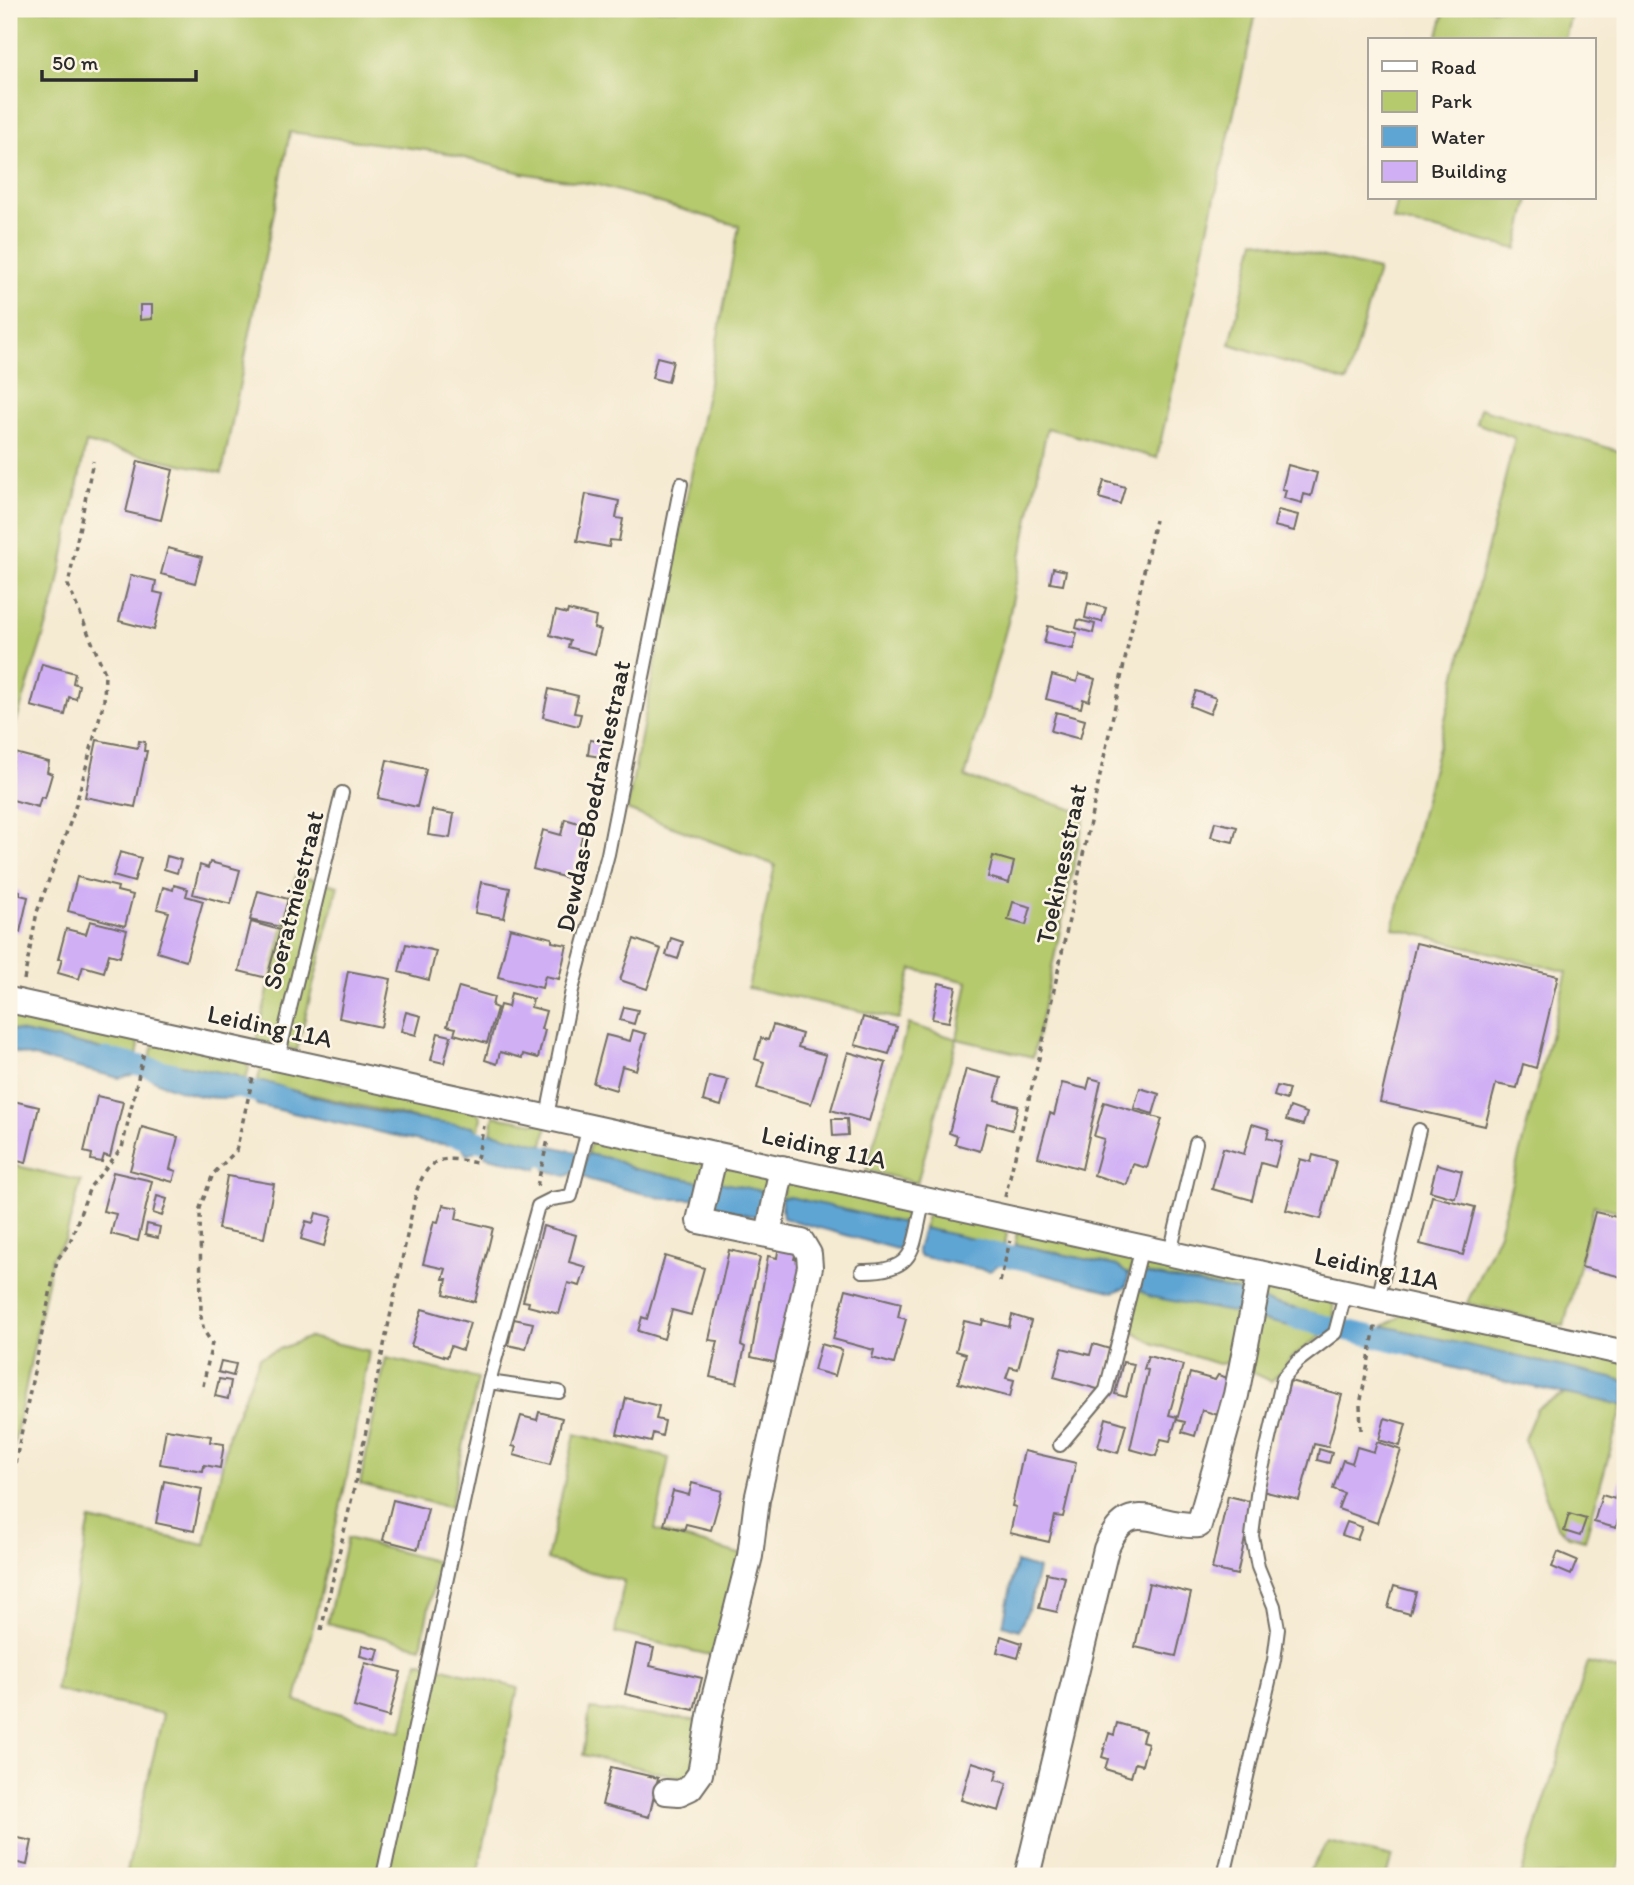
<svg xmlns="http://www.w3.org/2000/svg" width="1634" height="1885" viewBox="0 0 1634 1885" font-family="Itim,sans-serif">
  <rect width="100%" height="100%" fill="#fcf5e5"/>
  <filter id="ink" filterUnits="userSpaceOnUse"><feTurbulence type="fractalNoise" baseFrequency=".0143" numOctaves="2"/><feDisplacementMap in="SourceGraphic" scale="14" xChannelSelector="R" yChannelSelector="G"/><feConvolveMatrix kernelMatrix="1 2 1 2 8 2 1 2 1" color-interpolation-filters="sRGB"/></filter>
  <filter id="wash" filterUnits="userSpaceOnUse"><feTurbulence type="fractalNoise" baseFrequency=".00686" numOctaves="4" result="noise"/><feDisplacementMap in="SourceGraphic" scale="28" xChannelSelector="R" yChannelSelector="G"/><feGaussianBlur stdDeviation="1.57" result="paint"/><feColorMatrix in="noise" values="0 0 0 0 0 0 0 0 0 0 0 0 0 0 0 0 0 1.4 0 .05"/><feComposite in="paint" operator="in"/></filter>
  <g filter="url(#wash)">
    <rect width="100%" height="100%" fill="#f5ead2"/>
    <path fill="#b5c96d" stroke="#707a4c" stroke-width="2" d="M9 9H1257L1157 458 1047 428 1008 622 965 777 1085 813 1033 1057 957 1039 917 1183 866 1170 908 1024 957 1039 968 982 912 969 899 1019 748 988 775 865 627 810 739 226 598 185 522 173 441 152 290 132 222 473 86 443 56 596 9 745Z
      M1445 9H1572L1565 40H1437Z
      M1398 198H1529L1517 249 1393 220Z
      M1255 240 1378 270 1347 382 1230 344Z
      M1480 408 1625 453V1213L1594 1205 1564 1326 1467 1303 1499 1232 1567 972 1393 928 1515 438 1476 423Z
      M296 875 338 886 297 1050 256 1040Z
      M9 1010 134 1037 139 1046 136 1060 125 1054 9 1029Z
      M160 1042 244 1061 249 1068 246 1080 235 1075 150 1059 152 1048Z
      M265 1065 477 1112 481 1117 478 1134 473 1126 445 1125 257 1082 261 1069Z
      M494 1116 547 1125 543 1145 491 1132Z
      M592 1139 700 1161 706 1166 702 1182 634 1169 613 1159 587 1154Z
      M9 1164 81 1181 65 1240 52 1257 9 1469Z
      M720 1166 761 1174 769 1179V1199L714 1181Z
      M795 1181 910 1208 914 1215 910 1230 901 1223 790 1197 781 1198 786 1183Z
      M934 1212 1002 1228 1007 1234 1004 1246 923 1228 927 1216Z
      M1017 1232 1131 1256 1134 1261 1129 1275 1117 1266 1015 1244Z
      M1149 1259 1243 1280 1249 1291 1247 1300 1238 1291 1141 1273 1142 1260Z
      M1263 1284 1331 1299C1344 1331 1311 1340 1293 1357 1285 1364 1280 1375 1271 1381L1247 1370 1253 1318 1320 1332 1325 1316 1258 1299Z
      M1137 1288 1242 1314 1233 1353 1226 1363 1218 1364 1155 1344 1128 1330Z
      M1406 1313 1625 1362V1381L1384 1326Z
      M309 1337 369 1351 347 1477 296 1701 402 1731 418 1661 518 1688 477 1876H126L163 1714 55 1690 90 1520 205 1545 229 1433 260 1357Z
      M386 1358 478 1378 450 1508 360 1484Z
      M1564 1394 1623 1405 1585 1540 1569 1536 1557 1526 1524 1439 1537 1408Z
      M575 1434 669 1458 655 1530 743 1555 719 1657 615 1633 624 1581 547 1560Z
      M347 1538 438 1562 421 1647 327 1623Z
      M1588 1662 1625 1672V1848L1616 1876H1521Z
      M590 1709 702 1721 695 1770 685 1778 583 1755Z
      M1328 1842 1392 1857 1386 1876H1306Z"/>
    <path fill="#5ea5d4" stroke="#446880" stroke-width="2" d="M9 1029 125 1054 136 1060 132 1075 119 1078 9 1051Z
      M150 1059 235 1075 246 1080 242 1096C212 1103 173 1091 146 1076Z
      M263 1081C322 1101 411 1122 473 1126L478 1134 474 1152 467 1155 461 1146 424 1142 257 1105 253 1098 257 1082Z
      M491 1132 543 1145 537 1169 485 1156Z
      M550 1146 577 1152 571 1174 566 1176 545 1170Z
      M587 1154 613 1159 634 1169 702 1182 698 1199H665L590 1180 581 1175Z
      M714 1181 762 1191 769 1199 767 1213 759 1217 720 1209 709 1202Z
      M790 1197 902 1223 910 1230 905 1246 896 1249 783 1218 781 1198Z
      M923 1228 1004 1246 998 1265 990 1271 919 1256 917 1250Z
      M1015 1244 1117 1266 1129 1275 1126 1287 1114 1292 1009 1266Z
      M1141 1273 1238 1291 1247 1300 1242 1314 1151 1297 1137 1288Z
      M1258 1299 1325 1316 1321 1333 1253 1318Z
      M1384 1326 1625 1381V1405C1543 1390 1457 1374 1379 1343Z
      M1016 1562 1038 1569 1030 1605 1019 1630 1003 1625Z"/>
    <g fill="none" stroke-linecap="round" stroke-linejoin="round">
      <path stroke="#5ea5d4" stroke-width="21" d="M106 1058 174 1073
        M215 1083 283 1098
        M451 1135 573 1163
        M974 1249 1039 1263
        M1296 1319 1408 1344"/>
    </g>
    <g id="blocks">
      <path fill="#d0aff5" d="M140 305H152V319L140 320Z
        M657 357 673 361 668 382 652 378Z
        M138 461 173 470 161 520 126 512Z
        M1288 465 1317 473 1311 496 1304 494 1302 503 1284 498 1286 490 1282 489Z
        M1104 481 1125 487 1120 504 1099 498Z
        M586 494 619 501 616 518 623 519 619 541 610 540 609 547 577 541Z
        M1278 510 1298 515 1294 531 1274 526Z
        M168 548 202 557 195 583 161 574Z
        M1053 568 1066 571 1063 585 1050 583Z
        M131 575 156 581 154 592 163 594 154 630 119 621Z
        M1088 603 1106 608 1102 622 1085 618Z
        M568 610 596 617 594 628 601 630 595 654 568 647 570 641 550 635 556 611 567 614Z
        M1078 620 1095 624 1093 633 1076 628Z
        M1048 626 1077 633 1073 649 1044 643Z
        M42 664 75 673 73 683 79 685 76 699 69 697 65 715 31 706Z
        M1079 674 1095 679 1089 701 1083 699 1081 708 1046 699 1052 675 1077 682Z
        M549 689 578 696 574 713 581 714 578 726 543 717Z
        M1196 691 1216 698 1210 714 1190 706Z
        M1056 712 1085 720 1080 739 1051 731Z
        M97 740 138 748 139 741 145 742 144 751H147L135 807 85 797Z
        M590 740 604 742 601 757 588 755Z
        M15 753 49 762 47 772 52 774 45 798 41 797 38 807 9 799V778Z
        M387 760 426 769 417 807 378 798Z
        M432 810 454 814 450 838 428 835Z
        M565 819 585 825 571 879 533 869 543 830 561 835Z
        M1215 822 1237 827 1233 842 1211 837Z
        M120 852 141 858 134 882 113 876Z
        M167 856 181 860 177 873 164 869Z
        M993 856 1014 862 1009 883 988 877Z
        M210 862 240 870 231 904 193 894 200 865 208 868Z
        M77 877 118 887 117 891 133 895 125 926 68 911Z
        M481 882 510 888 504 918 475 913Z
        M174 885 188 889 186 896 203 901 186 961 157 952 169 912 157 909 163 887 173 890Z
        M9 888 20 891V895L28 897 20 932 9 930Z
        M258 891 288 899 281 927 250 920Z
        M1013 902 1031 907 1026 925 1008 920Z
        M90 921 127 930 120 957 109 954 104 972 83 966 79 979 58 973 62 959H58L66 929 86 934Z
        M251 922 280 930 267 978 239 971Z
        M510 928 552 938V942L567 945 559 979 545 976 542 988 498 977Z
        M671 938 683 942 678 959 666 955Z
        M634 939 661 949 647 989 620 980Z
        M1416 943 1558 976 1536 1068 1523 1064 1517 1088 1496 1084 1485 1126 1380 1102Z
        M406 944 436 951 429 980 399 972Z
        M348 971 391 979 381 1027 339 1018Z
        M939 983 956 987 949 1022 932 1019Z
        M459 987 494 997 492 1006 497 1008 487 1043 454 1034 456 1028 447 1026Z
        M511 993 533 999 531 1007 546 1011 541 1029 545 1030 538 1058 523 1054 522 1058 500 1052 497 1064 485 1060 500 1005 508 1007Z
        M624 1007 638 1010 634 1024 620 1020Z
        M406 1012 421 1016 416 1035 401 1031Z
        M863 1017 897 1027 889 1054 855 1045Z
        M773 1025 802 1034 798 1047 826 1055 811 1104 757 1088 764 1062 755 1059 761 1038 768 1040Z
        M633 1030 646 1034 636 1070 622 1066 616 1090 593 1083 606 1035 630 1041Z
        M438 1033 451 1036 444 1063 431 1060Z
        M848 1052 886 1063 869 1121 831 1110Z
        M966 1069 1001 1078 995 1100 1018 1106 1012 1130 987 1123 980 1151 955 1144 957 1136 949 1133Z
        M709 1076 728 1080 721 1106 703 1101Z
        M1090 1078 1101 1081 1082 1169 1038 1157 1050 1113 1054 1115 1062 1083 1087 1089Z
        M1277 1086 1289 1089 1286 1100 1274 1096Z
        M1140 1088 1159 1094 1153 1114 1134 1108Z
        M97 1096 123 1102 110 1157 104 1155 102 1162 91 1160 92 1154 84 1152Z
        M9 1100 39 1107 26 1163 9 1159Z
        M1104 1102 1162 1119 1147 1168 1133 1164 1127 1185 1094 1175 1104 1139 1094 1136Z
        M1290 1107 1307 1113 1303 1125 1286 1120Z
        M832 1119H847L848 1135 833 1136Z
        M1252 1124 1269 1129 1267 1138 1282 1142 1275 1167 1261 1163 1252 1200 1212 1189 1223 1148 1244 1154Z
        M142 1127 178 1137 170 1169 176 1171 173 1182 130 1170Z
        M1313 1155 1336 1161 1321 1219 1286 1210 1300 1159 1311 1162Z
        M1437 1164 1462 1171 1455 1198 1430 1191Z
        M113 1172 152 1181 138 1241 111 1234 116 1214 103 1211Z
        M227 1176 274 1184 264 1238 218 1229Z
        M157 1196 167 1199 162 1216 153 1213Z
        M1432 1196 1475 1207 1463 1255 1420 1244Z
        M443 1205 458 1208 456 1219 493 1228 475 1302 444 1294 447 1279H443L446 1269 423 1264 434 1221 438 1222Z
        M1595 1212 1625 1219 1622 1277 1581 1267Z
        M316 1213 332 1217 324 1246 301 1239 306 1221 313 1223Z
        M147 1224 160 1227 158 1238 145 1235Z
        M543 1226 576 1235 569 1262 586 1267 580 1286 568 1283 559 1314 528 1306 529 1302 523 1301Z
        M779 1245 797 1248 794 1259 804 1261 778 1363 751 1357 768 1256 777 1258Z
        M729 1250 760 1257 741 1345 745 1347 737 1383 710 1377 718 1341 709 1340Z
        M665 1256 704 1268 691 1315 672 1310 664 1339 638 1331 642 1317 647 1319Z
        M846 1289 901 1303 898 1317 906 1319 894 1364 872 1358 874 1350 833 1339Z
        M422 1309 470 1323 462 1350 451 1346 447 1357 411 1346Z
        M1012 1315 1031 1321 1018 1369 1010 1367 1006 1378 1014 1380 1010 1397 958 1383 966 1354 956 1351 964 1321 982 1325 983 1320 1009 1327Z
        M514 1319 533 1323 526 1349 508 1345Z
        M821 1344 842 1350 835 1376 814 1370Z
        M1093 1344 1113 1350 1101 1390 1054 1377 1062 1348 1090 1355Z
        M1148 1356 1183 1365 1169 1415 1177 1417 1170 1441 1161 1439 1156 1456 1130 1449 1148 1370 1144 1369Z
        M221 1361 236 1364 233 1376 218 1372Z
        M1123 1362 1134 1364 1126 1397 1115 1394Z
        M1190 1373 1215 1380 1218 1375 1231 1379 1221 1416 1202 1410 1195 1436 1182 1432 1185 1422 1177 1420Z
        M219 1379 231 1381 228 1399 215 1396Z
        M1290 1381 1342 1395 1328 1447 1314 1444 1299 1500 1262 1491Z
        M626 1398 659 1406 656 1419 665 1421 662 1436 653 1433 651 1442 617 1434Z
        M539 1412 562 1418 550 1465 514 1455 516 1447 512 1446 521 1416 537 1420Z
        M1106 1418 1126 1424 1118 1453 1098 1447Z
        M1385 1418 1406 1424 1400 1446 1379 1440Z
        M166 1429 211 1436 210 1442 224 1444 220 1468 204 1465 203 1471 160 1464Z
        M1377 1442 1401 1450 1377 1523 1338 1509 1344 1493 1333 1489 1343 1460 1352 1463 1357 1447 1374 1452Z
        M1319 1449 1332 1453 1329 1463 1317 1460Z
        M1024 1451 1076 1463 1063 1517 1055 1516 1049 1542 1010 1533 1016 1507 1012 1506Z
        M1625 1465V1522L1618 1520 1616 1528 1594 1522 1602 1495 1615 1499Z
        M164 1481 202 1489 194 1531 156 1523Z
        M692 1483 722 1491 711 1530 686 1524 684 1530 664 1525 673 1491 689 1495Z
        M1228 1496 1253 1502 1237 1575 1212 1569Z
        M393 1500 428 1509 418 1549 383 1540Z
        M1569 1514 1586 1519 1580 1536 1564 1531Z
        M1347 1522 1362 1527 1357 1540 1342 1535Z
        M1558 1552 1577 1560 1571 1575 1552 1567Z
        M1047 1573 1065 1577 1057 1612 1039 1608Z
        M1149 1583 1191 1593 1176 1656 1135 1647Z
        M1394 1586 1416 1592 1410 1614 1388 1608Z
        M1001 1636 1022 1643 1018 1658 997 1652Z
        M636 1644 654 1648 650 1666 702 1678 694 1710 625 1694Z
        M362 1645 379 1649 376 1660 360 1656Z
        M365 1663 401 1672 389 1717 354 1707Z
        M1117 1723 1145 1731 1142 1741 1148 1743 1142 1765 1135 1763 1131 1777 1105 1769 1108 1759 1102 1757 1109 1733 1114 1735Z
        M972 1762 998 1770 995 1780 1007 1783 999 1811 961 1800Z
        M611 1767 658 1778 649 1817 602 1805Z
        M9 1836 32 1841 27 1865 9 1861Z"/>
    </g>
  </g>
  <g filter="url(#ink)">
    <use href="#blocks" fill-opacity="0" stroke="#726e65" stroke-width="2"/>
    <g fill="none" stroke-linecap="round" stroke-linejoin="round">
      <g stroke="#726e65" stroke-width="16">
        <path id="service" d="M278 1058 342 793
          M547 1116 572 990 608 854 681 484
          M1170 1253 1196 1143
          M862 1271C919 1272 912 1246 924 1199
          M1378 1299 1419 1130
          M489 1382 559 1392
          M1060 1445 1106 1390 1142 1247
          M383 1876 489 1382 538 1206 552 1199 571 1196 589 1126
          M1224 1876 1274 1660 1278 1629 1274 1606 1258 1567 1252 1536 1258 1487 1283 1378 1298 1361 1335 1333 1346 1291"/>
      </g>
      <g stroke="#726e65" stroke-width="28">
        <path id="minor" d="M9 1000 1625 1353
          M768 1234 782 1168
          M666 1792 679 1793 690 1788 700 1774 711 1710 750 1556 757 1500 810 1267 809 1254 802 1242 699 1221 715 1154
          M1027 1876 1106 1549C1129 1493 1155 1528 1199 1525L1236 1395 1260 1273"/>
      </g>
      <path stroke="#726e65" stroke-width="3.5" stroke-dasharray="5 5" stroke-linecap="butt" d="M24 980 37 912 73 815 104 701 105 673 68 585 93 461
        M537 1186 548 1140
        M1005 1197 1041 1050 1155 520
        M1000 1282 1010 1241
        M203 1386 212 1343 204 1331 201 1317 200 1208 213 1174 236 1151 253 1077
        M1361 1430 1360 1405 1376 1322
        M9 1493 57 1260 70 1242 90 1187 122 1148 144 1052
        M321 1630 353 1493 416 1193C428 1157 441 1155 476 1163L484 1126"/>
      <use href="#service" stroke="#fff" stroke-width="12"/>
      <use href="#minor" stroke="#fff" stroke-width="24"/>
    </g>
  </g>
  <g text-anchor="middle" dominant-baseline="central" stroke-width="5" stroke-linejoin="round" paint-order="stroke">
    <g font-size="26" fill="#2b2b2b" stroke="#fcf5e5">
      <text transform="translate(593 796) rotate(-78)">Dewdas-Boedraniestraat</text>
      <text transform="translate(1061 864) rotate(-78)">Toekinesstraat</text>
      <text transform="translate(293 900) rotate(-76)">Soeratmiestraat</text>
      <text transform="translate(270 1026) rotate(12)">Leiding 11A</text>
      <text transform="translate(824 1147) rotate(12)">Leiding 11A</text>
      <text transform="translate(1377 1268) rotate(12)">Leiding 11A</text>
    </g>
  </g>
  <rect width="1634" height="1885" fill="none" stroke="#fcf5e5" stroke-width="35"/>
  <rect x="1368" y="38" width="228" height="161" fill="#fcf5e5" stroke="#a8a49b" stroke-width="2"/>
  <rect x="1382" y="61" width="35" height="10" fill="#ffffff" stroke="#a8a49b" stroke-width="2"/>
  <text x="1431" y="74" font-size="21" fill="#2b2b2b">Road</text>
  <rect x="1382" y="91" width="35" height="21" fill="#b5c96d" stroke="#a8a49b" stroke-width="2"/>
  <text x="1431" y="108" font-size="21" fill="#2b2b2b">Park</text>
  <rect x="1382" y="126" width="35" height="21" fill="#5ea5d4" stroke="#a8a49b" stroke-width="2"/>
  <text x="1431" y="144" font-size="21" fill="#2b2b2b">Water</text>
  <rect x="1382" y="161" width="35" height="21" fill="#d0aff5" stroke="#a8a49b" stroke-width="2"/>
  <text x="1431" y="178" font-size="21" fill="#2b2b2b">Building</text>
  <path d="M42 70v10h154v-10" fill="none" stroke="#2b2b2b" stroke-width="3.5"/>
  <text x="52" y="70" font-size="21" fill="#2b2b2b" stroke="#fcf5e5" stroke-width="5" paint-order="stroke">50 m</text>
</svg>
